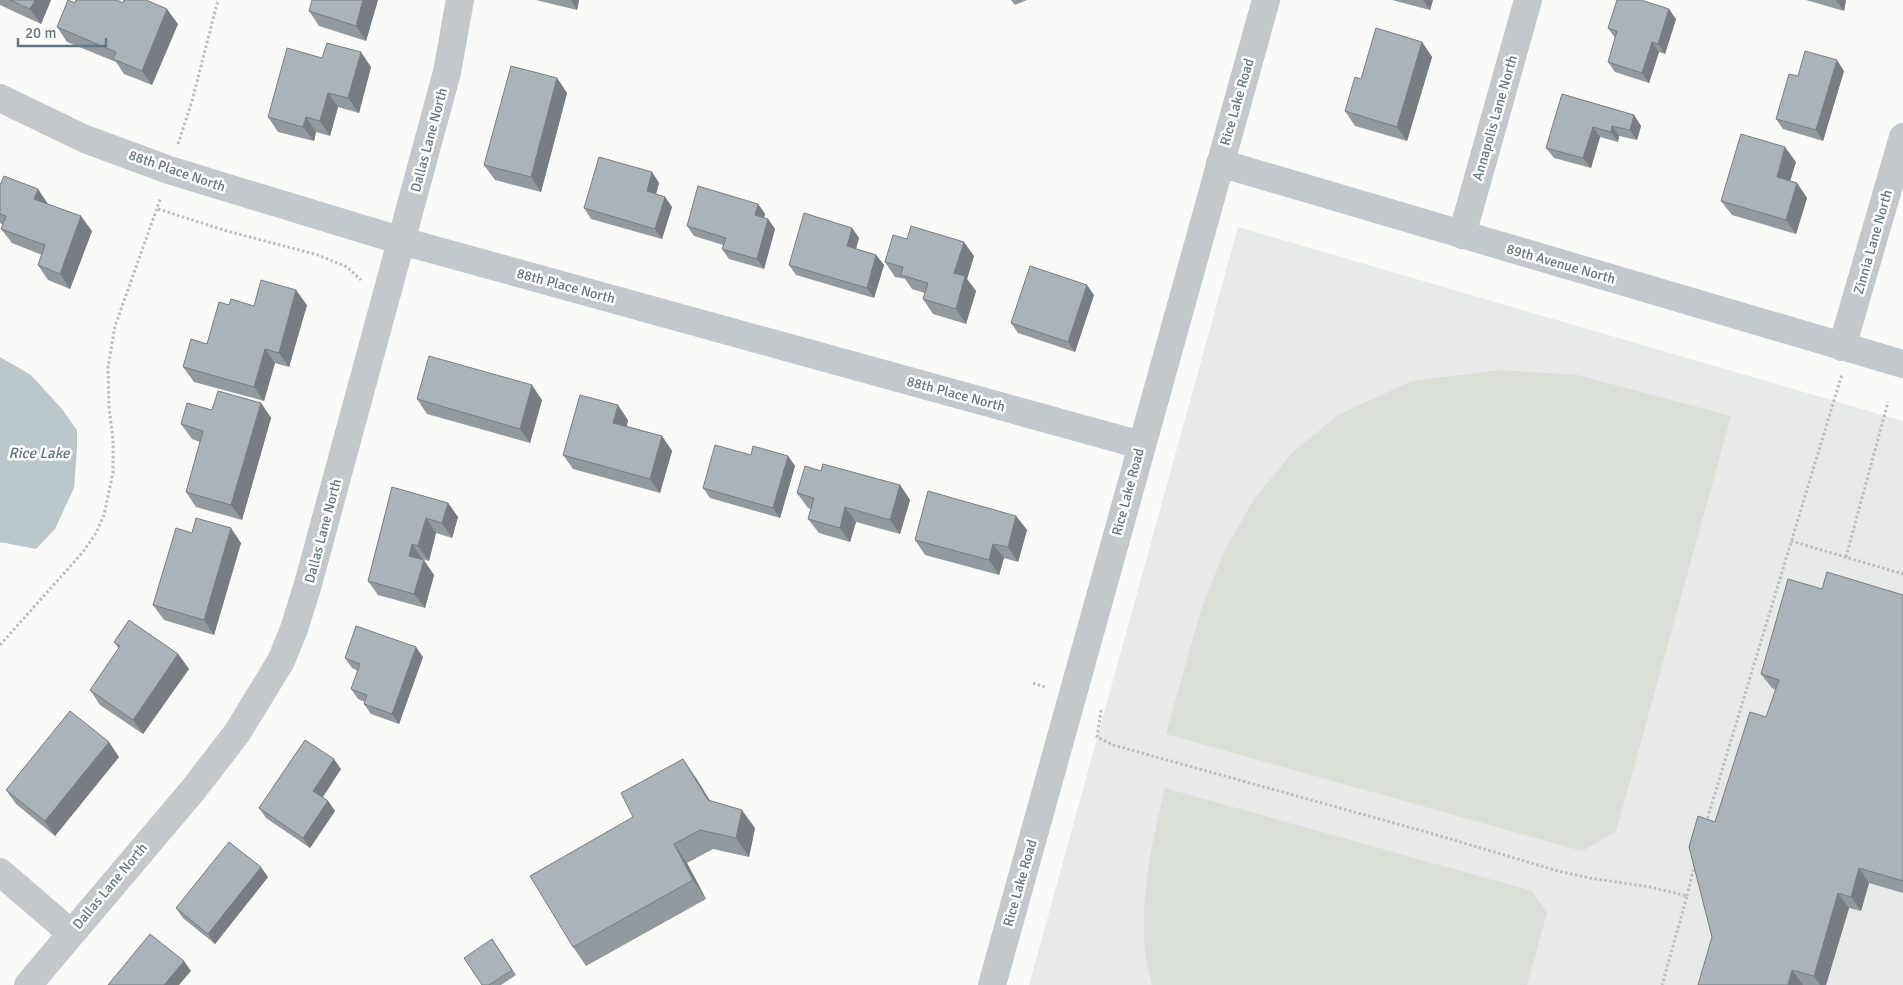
<svg xmlns="http://www.w3.org/2000/svg" width="1903" height="985" viewBox="0 0 1903 985" font-family="Signika,sans-serif">
  <rect width="100%" height="100%" fill="#fafaf8"/>
  <path fill="#e8e9e9" d="M1238 227 1903 421V985H1029Z"/>
  <path fill="#dadfd7" d="M1501 370 1577 375 1731 416 1616 832 1582 851 1166 734 1201 610 1224 552 1254 499 1292 453 1338 415 1412 381Z
    M1165 788 1532 891 1547 913 1527 985H1152C1150 974 1146 962 1145 951 1140 897 1152 841 1165 788Z"/>
  <path fill="#bbc7cb" d="M0 357 31 375 62 409 77 430V448L74 488 55 529 36 549 0 542Z"/>
  <g fill="none" stroke-linecap="round" stroke-linejoin="round">
    <path stroke="#bbbfc2" stroke-width="3" stroke-dasharray="2.5 2.5" stroke-linecap="butt" d="M178 144 192 101 218 0
      M158 209 227 231 318 255 347 267 361 280
      M1791 541 1903 574
      M1846 557 1888 402
      M0 645 83 552 96 533 104 515 113 473V440L109 407 108 367 115 326 161 197
      M1033 683 1045 687
      M1101 710 1097 737 1113 745 1437 835 1558 871 1590 878 1650 887 1687 896 1662 985
      M1706 823 1842 374
      M1687 896 1695 863"/>
    <path stroke="#c3c8cc" stroke-width="28" d="M0 98 85 139 169 170 402 241 1141 445
      M1220 163 1903 364
      M1462 235 1528 0
      M1842 347 1903 137
      M0 872 71 933
      M28 985 193 790 237 733 281 661 294 629 308 584 447 72 460 0
      M992 985 1266 0"/>
  </g>
  <path fill="#929a9f" d="M0 0H51L41 24 0 5Z
    M378 0 366 41 319 26 309 11Z
    M536 0H579L577 10Z
    M1011 0H1027L1015 5Z
    M1392 0H1433L1430 10Z
    M1806 0H1846L1844 11Z
    M75 3 178 24 152 85 124 74 116 62 67 42 57 27Z
    M1676 19 1665 54 1659 52 1649 83 1615 72 1608 62 1615 38 1608 28Z
    M1422 42 1432 57 1407 141 1355 126 1345 111 1361 79Z
    M322 58 371 67 359 113 338 107 330 136 316 132 314 141 278 132 268 117Z
    M1844 71 1823 141 1783 129 1776 119 1798 76Z
    M557 78 567 93 541 192 495 180 484 165Z
    M1562 94 1634 115 1641 126 1637 140 1619 136 1618 142 1600 137 1591 168 1554 158 1546 148Z
    M1796 162 1790 181 1797 183 1807 198 1796 234 1732 215 1721 201Z
    M652 172 659 183 656 194 665 197 672 207 662 239 591 219 584 208Z
    M0 185 48 204 92 231 70 289 48 280 38 265 42 255 12 243 1 229 3 225 0 223Z
    M758 204 765 214 764 218 768 219 775 229 764 269 729 259 722 249 723 245 694 236 687 226Z
    M852 228 859 238 856 249 876 255 884 265 874 298 796 275 789 265Z
    M907 239 974 256 967 279 976 291 966 324 933 314 923 299 925 293 912 289 905 279 895 277 885 262Z
    M1094 295 1075 352 1018 333 1011 323Z
    M229 305 254 306 307 305 289 367 275 363 264 401 194 382 183 367 207 344Z
    M417 399 542 400 530 443 427 414Z
    M261 403 271 418 242 520 196 507 186 492 200 442 192 439 181 424 212 410Z
    M628 420 627 426 662 436 672 451 660 493 573 469 563 455Z
    M751 455 788 456 795 466 780 518 710 498 703 488Z
    M821 471 900 485 910 500 900 534 856 522 850 542 819 533 808 519 811 509 808 508 797 493Z
    M392 487 448 503 458 517 452 538 436 533 429 561 422 559 434 575 425 608 378 595 368 581Z
    M1016 516 1027 530 1018 562 1004 558 999 575 925 555 915 540Z
    M192 533 241 543 214 635 164 620 153 605Z
    M1822 589 1903 595V893L1869 883 1861 911 1849 908 1826 985H1698L1712 937 1715 822 1766 717 1776 690 1772 688 1761 674Z
    M114 642 178 654 189 669 143 734 100 705 90 690 119 649Z
    M423 657 399 724 371 714 364 704 365 702 358 699 351 689 358 671 352 668 345 658Z
    M119 757 55 836 16 804 6 790Z
    M341 769 323 797 328 801 335 811 310 848 266 818 259 808Z
    M696 778 710 801 755 828 749 857 713 849 687 863 706 899 586 966 573 947 633 817Z
    M268 877 215 944 183 918 176 908Z
    M492 939 516 975 501 985H482Z"/>
  <path fill="#777d82" d="M35 0H51L41 24 30 9Z
    M363 0H378L366 41 356 26Z
    M571 0H579L577 10Z
    M1423 0H1433L1430 10Z
    M1836 0H1846L1844 11Z
    M167 9 178 24 152 85 142 71Z
    M1669 9 1676 19 1665 54 1658 44Z
    M1422 42 1432 57 1407 141 1397 127Z
    M1652 42 1659 52 1649 83 1642 73Z
    M361 52 371 67 359 113 348 98Z
    M1837 60 1844 71 1823 141 1816 130Z
    M557 78 567 93 541 192 531 177Z
    M328 93 338 107 330 136 320 121Z
    M1634 115 1641 126 1637 140 1630 130Z
    M306 117 316 132 314 141 303 127Z
    M1612 126 1619 136 1618 142 1611 132Z
    M1593 127 1600 137 1591 168 1583 158Z
    M1785 147 1796 162 1787 191 1777 177Z
    M652 172 659 183 654 201 647 191Z
    M1797 183 1807 198 1796 234 1786 220Z
    M38 189 48 204 34 199Z
    M665 197 672 207 662 239 655 229Z
    M758 204 765 214 762 225 755 215Z
    M81 216 92 231 70 289 60 274Z
    M768 219 775 229 764 269 757 259Z
    M852 228 859 238 854 256 847 246Z
    M964 242 974 256 967 279 976 291 966 324 956 309 954 273Z
    M876 255 884 265 874 298 867 288Z
    M1087 285 1094 295 1075 352 1068 342Z
    M296 290 307 305 289 367 279 353Z
    M265 349 275 363 264 401 254 387Z
    M532 385 542 400 530 443 520 429Z
    M261 403 271 418 242 520 231 505Z
    M618 405 628 420 623 437 613 423Z
    M662 436 672 451 660 493 650 479Z
    M788 456 795 466 780 518 773 508Z
    M900 485 910 500 900 534 890 520Z
    M448 503 458 517 452 538 442 523Z
    M845 507 856 522 850 542 840 528Z
    M1016 516 1027 530 1018 562 1008 547Z
    M426 518 436 533 429 561 418 546Z
    M231 528 241 543 214 635 204 620Z
    M412 544 422 559 419 571 409 556Z
    M993 544 1004 558 999 575 989 560Z
    M424 560 434 575 425 608 414 594Z
    M416 647 423 657 399 724 392 714Z
    M178 654 189 669 143 734 133 720Z
    M109 742 119 757 55 836 45 821Z
    M334 759 341 769 320 801 313 791Z
    M683 759 696 778 721 819 708 800Z
    M328 801 335 811 310 848 303 838Z
    M742 810 755 828 749 857 736 838Z
    M674 844 687 863 706 899 693 880Z
    M261 867 268 877 215 944 208 934Z
    M1859 868 1869 883 1861 911 1851 897Z
    M1838 893 1849 908 1826 985H1820L1814 976Z
    M184 961 191 971 179 985H164Z
    M1792 970 1803 985H1788Z"/>
  <path fill="#aab3b9" stroke="#777d82" d="M10 0H35L30 9Z
    M68 0 75 3 76 0H117L123 3 124 0H146L167 9 142 71 113 59 116 52 57 27Z
    M312 0H363L356 26 309 11Z
    M1617 0H1641L1669 9 1658 44 1652 42 1642 73 1608 62 1617 31 1608 28Z
    M1376 28 1422 42 1397 127 1345 111 1355 77 1361 79Z
    M327 43 361 52 348 98 328 93 320 121 306 117 303 127 268 117 287 48 322 58Z
    M1805 51 1837 60 1816 130 1776 119 1789 74 1798 76Z
    M511 66 557 78 531 177 484 165Z
    M1562 94 1634 115 1630 130 1612 126 1611 132 1593 127 1583 158 1546 148Z
    M1741 134 1785 147 1777 177 1797 183 1786 220 1721 201Z
    M599 157 652 172 647 191 665 197 655 229 584 208Z
    M4 176 38 189 34 199 81 216 60 274 38 265 45 245 1 229 6 216 0 214V185Z
    M698 186 758 204 755 215 768 219 757 259 722 249 726 238 687 226Z
    M804 213 852 228 847 246 876 255 867 288 789 265Z
    M911 226 964 242 954 273 965 276 956 309 923 299 928 283 901 275 903 267 885 262 893 235 907 239Z
    M1030 266 1087 285 1068 342 1011 323Z
    M261 280 296 290 279 353 265 349 254 387 183 367 191 339 207 344 219 302 229 305 231 299 254 306Z
    M429 356 532 385 520 429 417 399Z
    M218 391 261 403 231 505 186 492 203 431 181 424 187 403 212 410Z
    M580 395 618 405 613 423 662 436 650 479 563 455Z
    M715 445 751 455 753 446 788 456 773 508 703 488Z
    M823 464 900 485 890 520 845 507 840 528 808 519 814 498 797 493 805 466 821 471Z
    M392 487 448 503 442 523 426 518 418 546 412 544 409 556 424 560 414 594 368 581Z
    M928 491 1016 516 1008 547 993 544 989 560 915 540Z
    M196 518 231 528 204 620 153 605 176 528 192 533Z
    M1827 572 1903 595V881L1859 868 1851 897 1838 893 1814 976 1792 970 1788 985H1698L1712 937 1689 847 1698 816 1715 822 1750 712 1766 717 1779 680 1761 674 1788 579 1822 589Z
    M129 620 178 654 133 720 90 690 120 646 114 642Z
    M356 626 416 647 392 714 364 704 367 695 351 689 360 664 345 658Z
    M70 711 109 742 45 821 6 790Z
    M305 740 334 759 313 791 328 801 303 838 259 808Z
    M683 759 708 800 742 810 736 838 700 830 674 844 693 880 573 947 530 876 633 817 621 793Z
    M229 842 261 867 208 934 176 908Z
    M150 934 184 961 164 985H108Z
    M492 939 512 970 489 985H482L464 958Z"/>
  <g text-anchor="middle" dominant-baseline="central" stroke-width="5" stroke-linejoin="round" paint-order="stroke">
    <g font-size="14" fill="#657683" stroke="#fff">
      <text transform="translate(1237 102) rotate(-74)">Rice Lake Road</text>
      <text transform="translate(1495 118) rotate(-74)">Annapolis Lane North</text>
      <text transform="translate(429 140) rotate(-75)">Dallas Lane North</text>
      <text transform="translate(177 171) rotate(19)">88th Place North</text>
      <text transform="translate(1873 242) rotate(-74)">Zinnia Lane North</text>
      <text transform="translate(1561 264) rotate(16)">89th Avenue North</text>
      <text transform="translate(566 286) rotate(15)">88th Place North</text>
      <text transform="translate(956 394) rotate(15)">88th Place North</text>
      <text transform="translate(1128 492) rotate(-75)">Rice Lake Road</text>
      <text transform="translate(323 531) rotate(-75)">Dallas Lane North</text>
      <text transform="translate(1020 883) rotate(-74)">Rice Lake Road</text>
      <text transform="translate(110 886) rotate(-50)">Dallas Lane North</text>
    </g>
    <g font-size="15" font-style="italic" fill="#60757c" stroke="#fff">
      <text x="39" y="453">Rice Lake</text>
    </g>
  </g>
  <path d="M18 38v8h88v-8" fill="none" stroke="#657683" stroke-width="2.5"/>
  <text x="25" y="38" font-size="15" fill="#657683" stroke="#ffffff" stroke-width="4" paint-order="stroke">20 m</text>
</svg>
